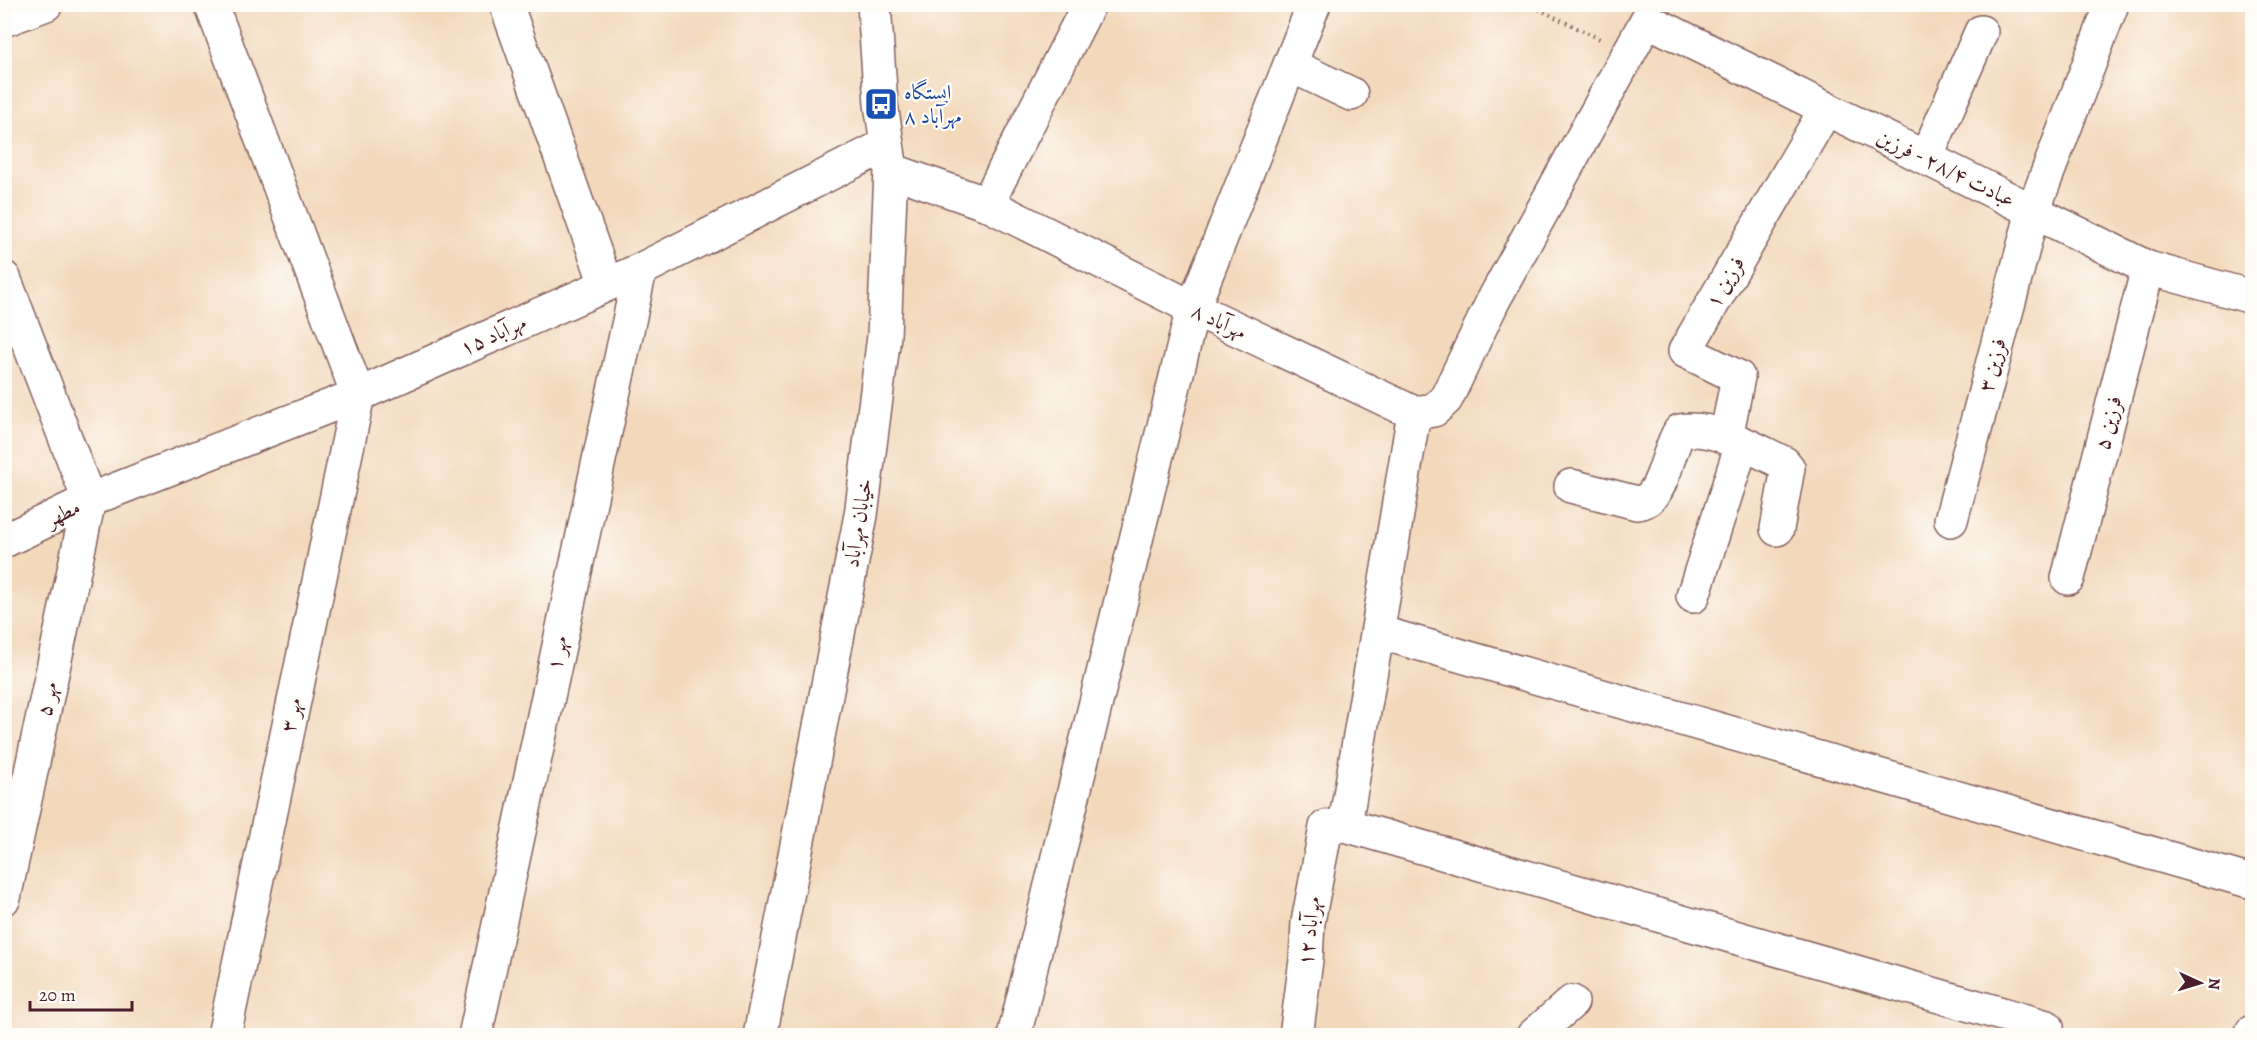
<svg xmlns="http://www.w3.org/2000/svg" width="2257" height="1040" viewBox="0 0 2257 1040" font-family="Alegreya,Amiri,serif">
  <rect width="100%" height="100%" fill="#fdfcf7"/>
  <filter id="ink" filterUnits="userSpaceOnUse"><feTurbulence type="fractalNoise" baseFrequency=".0167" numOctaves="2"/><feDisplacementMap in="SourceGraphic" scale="12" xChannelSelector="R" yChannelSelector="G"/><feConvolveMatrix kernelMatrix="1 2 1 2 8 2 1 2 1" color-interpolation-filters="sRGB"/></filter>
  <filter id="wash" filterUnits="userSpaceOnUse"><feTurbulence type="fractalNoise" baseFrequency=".008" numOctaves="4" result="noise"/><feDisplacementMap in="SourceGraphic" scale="24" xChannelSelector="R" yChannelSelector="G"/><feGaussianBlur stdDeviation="1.35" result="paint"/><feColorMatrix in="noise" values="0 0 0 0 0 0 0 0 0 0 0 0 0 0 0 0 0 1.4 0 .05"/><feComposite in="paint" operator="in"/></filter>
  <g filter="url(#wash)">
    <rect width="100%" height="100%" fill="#f3d9bc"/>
  </g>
  <g filter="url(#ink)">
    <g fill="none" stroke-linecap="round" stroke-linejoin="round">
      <g stroke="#85605e" stroke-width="36">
        <path id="minor" d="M211 4 358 395 224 1036
          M506 4 606 284
          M4 20 46 4
          M1647 20 2148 268 2252 297
          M1290 65 1351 94
          M1926 158 1981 32
          M891 170 987 204 1193 308 1414 413 1434 410 1446 399 1493 301 1647 20
          M987 204 1089 4
          M4 278 89 500
          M1726 438 1738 377 1685 351 1826 109
          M1571 486 1637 503C1664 501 1666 452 1680 431 1714 425 1754 449 1784 463L1788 468 1777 529
          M1951 520 2033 211 2112 4
          M4 541 89 500 358 395 640 270 886 145
          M2068 578 2148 268
          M1693 596 1742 444
          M1378 632 2252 882
          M1345 825 1414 413
          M4 898 89 500
          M475 1036 640 270
          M760 1036 861 515 884 336 891 170 881 104 874 4
          M1014 1036 1193 308 1314 4
          M1296 1036 1306 960 1308 922 1326 827 1345 825 2047 1027
          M1533 1036 1572 1002
          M2251 1036 2252 1032"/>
      </g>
      <path stroke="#85605e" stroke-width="4" stroke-dasharray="1.5 4.5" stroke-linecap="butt" d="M1528 4 1600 39"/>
      <use href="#minor" stroke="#fff" stroke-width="33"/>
    </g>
  </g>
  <defs>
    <g id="bus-square" transform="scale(1.725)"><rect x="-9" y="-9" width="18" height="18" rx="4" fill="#1a4fb4" stroke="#fdfcf7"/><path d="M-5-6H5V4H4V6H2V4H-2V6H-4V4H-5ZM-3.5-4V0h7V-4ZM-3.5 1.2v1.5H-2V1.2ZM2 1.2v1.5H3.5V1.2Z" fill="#fff"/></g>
  </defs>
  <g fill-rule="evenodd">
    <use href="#bus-square" x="881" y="104"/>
  </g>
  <g text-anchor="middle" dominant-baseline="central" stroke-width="4.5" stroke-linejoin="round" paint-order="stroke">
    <g font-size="21" fill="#164399" stroke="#fdfcf7" text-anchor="start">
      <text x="904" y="92">ایستگاه<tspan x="904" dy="24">مهرآباد ۸</tspan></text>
    </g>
    <g font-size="21" fill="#4a1f2b" stroke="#fdfcf7">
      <text transform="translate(1946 168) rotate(26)">عبادت ۲۸/۴ - فرزین</text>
      <text transform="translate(1725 282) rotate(-60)">فرزین ۱</text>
      <text transform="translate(1219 321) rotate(25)">مهرآباد ۸</text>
      <text transform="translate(493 335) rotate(-24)">مهرآباد ۱۵</text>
      <text transform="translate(1992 365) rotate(-75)">فرزین ۳</text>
      <text transform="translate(2108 423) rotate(-76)">فرزین ۵</text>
      <text transform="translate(63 513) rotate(-26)">مطهر</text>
      <text transform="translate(858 523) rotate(-81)">خیابان مهرآباد</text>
      <text transform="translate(557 653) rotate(-78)">مهر ۱</text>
      <text transform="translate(47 699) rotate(-78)">مهر ۵</text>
      <text transform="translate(291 715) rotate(-78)">مهر ۳</text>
      <text transform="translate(1309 931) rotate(-83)">مهرآباد ۱۲</text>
    </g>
  </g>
  <rect width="2257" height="1040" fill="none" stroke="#fdfcf7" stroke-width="24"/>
  <g transform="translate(2200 983) rotate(94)" stroke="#fdfcf7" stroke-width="4.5" paint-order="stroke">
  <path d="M0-4.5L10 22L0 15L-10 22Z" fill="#4a1f2b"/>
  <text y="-9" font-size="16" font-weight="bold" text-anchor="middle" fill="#4a1f2b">N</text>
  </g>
  <path d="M30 1001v9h102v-9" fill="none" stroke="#4a1f2b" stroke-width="3"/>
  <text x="39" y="1001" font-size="18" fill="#4a1f2b" stroke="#fdfcf7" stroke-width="4.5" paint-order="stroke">20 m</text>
</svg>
